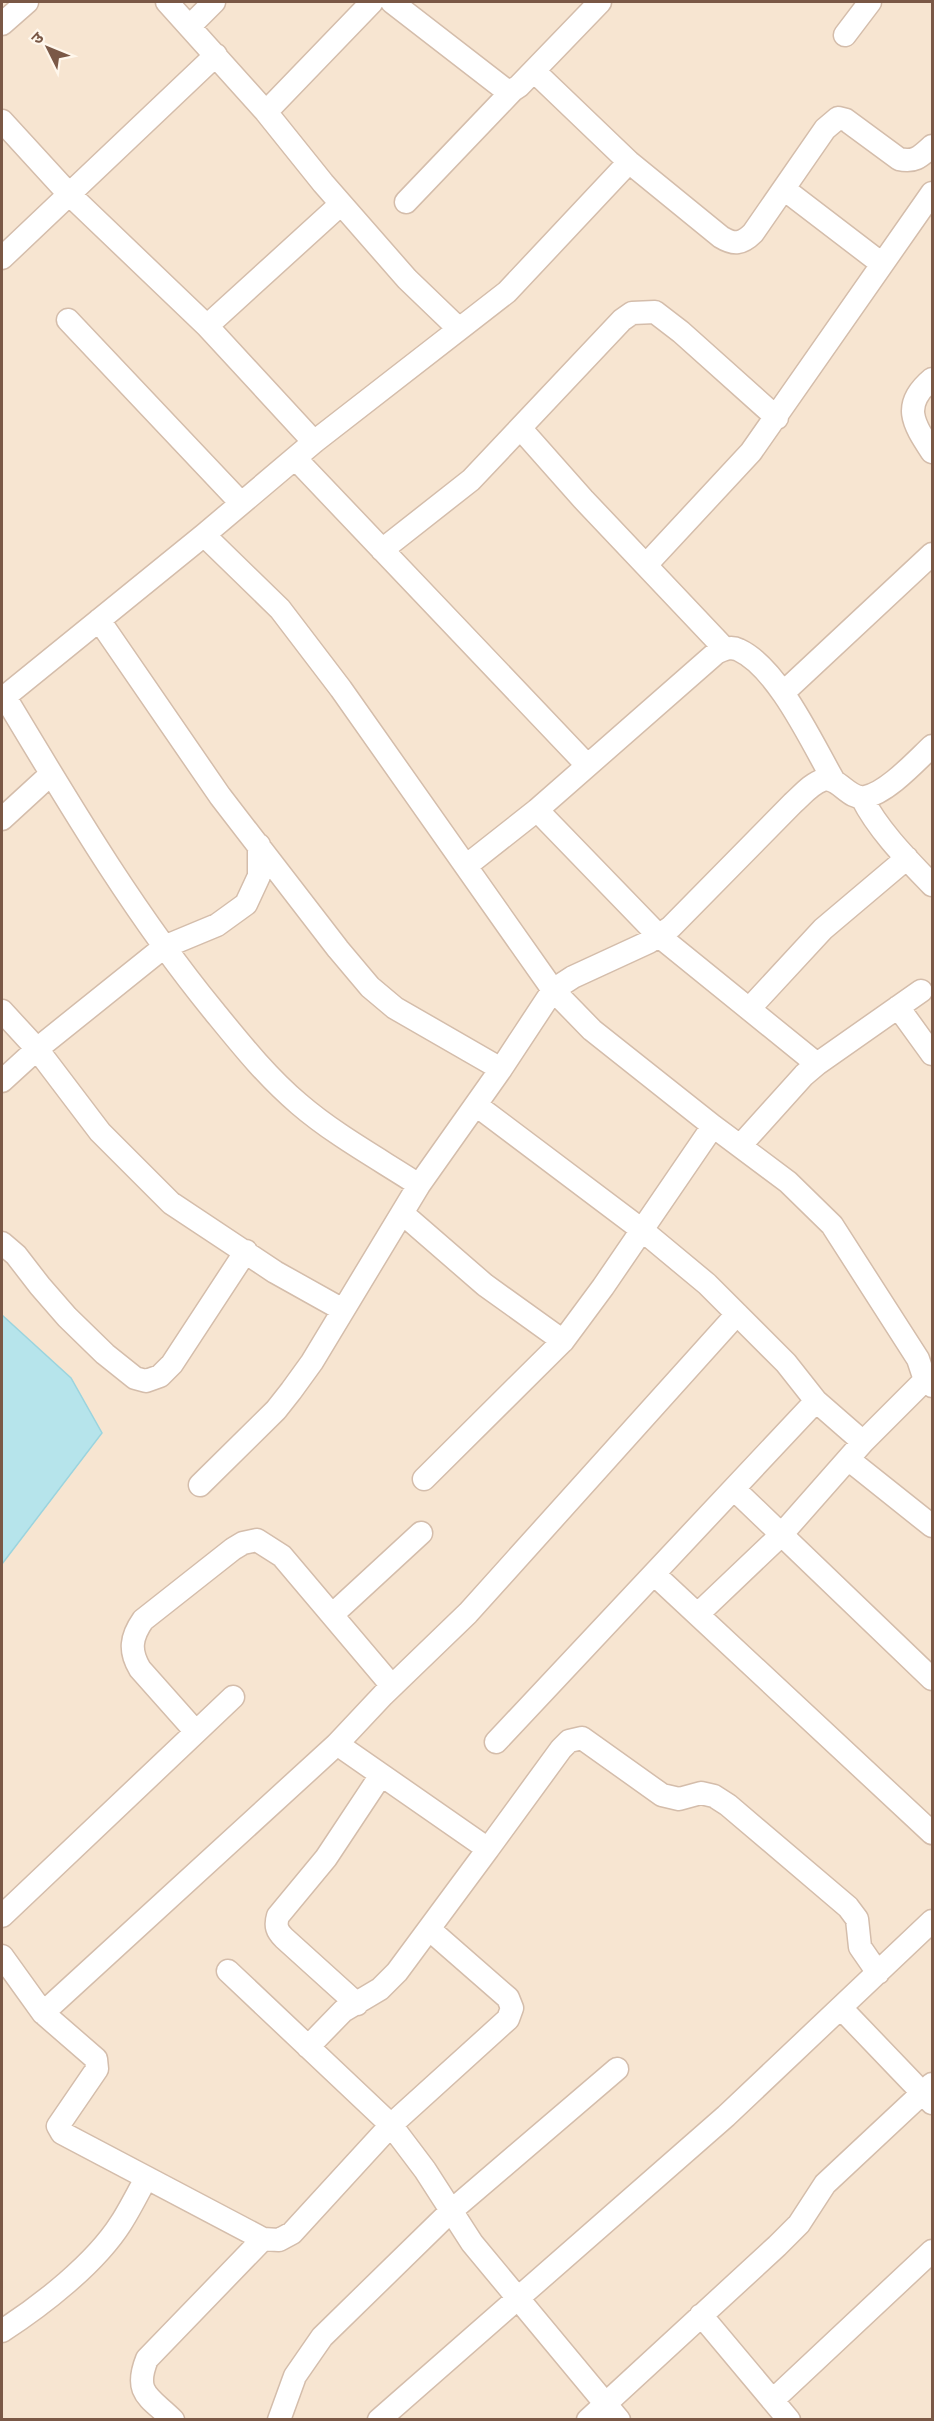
<svg xmlns="http://www.w3.org/2000/svg" width="934" height="2421" viewBox="0 0 934 2421" font-family="'DejaVu Sans','Noto Sans Devanagari',sans-serif">
  <rect width="100%" height="100%" fill="#fff4e4"/>
  <path fill="#f7e5d1" d="M2 2H932V2419H2Z"/>
  <path fill="#b6e4eb" stroke="#9bd4de" stroke-width="1.5" d="M2 1315 71 1378 102 1433 2 1564Z"/>
  <g fill="none" stroke-linecap="round" stroke-linejoin="round">
    <g stroke="#d4bdab" stroke-width="25">
      <path id="minor" d="M167 2 266 112 323 183 407 279 459 329
        M392 2 507 91 513 90 519 86 600 2
        M2 24 27 2
        M190 26 214 2
        M845 35 870 2
        M534 71 629 162 721 237C734 245 742 244 753 233L825 129 838 118 846 120 899 159C915 163 921 156 932 146
        M266 112 372 2
        M2 121 68 193 207 326 314 442
        M784 189 882 264
        M406 202 513 90
        M2 258 216 55
        M68 320 241 503
        M207 326 341 204
        M932 379C901 405 913 423 932 452
        M521 429 583 499 725 649
        M295 458 587 765
        M204 535 280 609 341 689 553 990 592 1030 713 1126 788 1182 832 1225 918 1359 925 1380 932 1386
        M382 550 471 480 622 320 632 313 655 312 681 332 777 418
        M646 565 751 452 932 193
        M99 620 220 796 338 949 370 987 395 1008 501 1069
        M783 693 932 554
        M5 697C70 805 133 912 213 1010 240 1043 266 1076 299 1104 335 1135 379 1159 419 1185
        M2 699 204 535 314 442 507 292 629 162
        M862 798C878 830 907 859 932 885
        M537 810 659 936 817 1064
        M2 819 51 774
        M466 866 537 810 716 653C724 649 731 646 739 650 778 668 812 743 834 781
        M898 1007 932 1054
        M749 1009 823 929 907 858
        M2 1011 37 1049 100 1132 171 1203 275 1272 343 1310
        M2 1081 37 1049 164 947 217 925 246 904 259 876V845
        M476 1105 642 1230 707 1284 786 1363 816 1401 863 1442
        M740 1146 804 1075 817 1064 921 991
        M402 1213 485 1285 563 1341
        M2 1243 16 1255 40 1286 67 1317 105 1354 135 1378 146 1381 160 1376 172 1364 246 1251
        M848 1459 932 1526
        M424 1479 563 1341 603 1287 713 1126
        M200 1485 276 1410 291 1391 312 1362 419 1185 501 1069 553 990 573 977 649 942 671 927 793 803C801 796 812 783 823 780 839 776 848 800 865 797 887 793 916 761 932 746
        M734 1489 932 1679
        M654 1574 932 1833
        M698 1614 781 1535 863 1442 925 1380
        M332 1615 421 1533
        M196 1732 140 1669C129 1651 131 1637 143 1620L233 1549 243 1543 257 1540 282 1556 392 1686
        M496 1742 816 1401
        M488 1849 561 1749 569 1741 582 1738 662 1795 679 1799 701 1793 714 1796 728 1805 848 1907 857 1919 860 1947 878 1973
        M2 1916 233 1697
        M2 1956 43 2013 96 2059 97 2069 58 2126 62 2133 263 2239 279 2240 292 2233 391 2125 508 2019 512 2008 508 1998 429 1929
        M228 1971 391 2125 425 2170 472 2243 619 2420
        M357 2004 284 1938C277 1931 275 1926 278 1916L326 1858 381 1775
        M841 2008 932 2103
        M43 2013 337 1744 383 1695 468 1613 737 1314
        M308 2047 343 2011 380 1989 397 1972 488 1849 337 1744
        M701 2315 789 2420
        M2 2331C42 2305 95 2264 121 2223 130 2209 138 2193 146 2178
        M773 2400 932 2251
        M173 2420C150 2397 133 2394 147 2359L263 2239
        M279 2420 295 2376 322 2337 451 2211 617 2069
        M379 2420 726 2116 932 1921
        M588 2420 777 2246 799 2224 825 2184 932 2084"/>
    </g>
    <use href="#minor" stroke="#fff" stroke-width="22"/>
  </g>
  <rect width="934" height="2421" fill="none" stroke="#7a5846" stroke-width="6"/>
  <g transform="translate(48 48) rotate(313)" stroke="#fff7ec" stroke-width="4.5" paint-order="stroke">
  <path d="M0-4.5L10 22L0 15L-10 22Z" fill="#7a5846"/>
  <text y="-9" font-size="16" font-weight="bold" text-anchor="middle" fill="#7a5846">उ</text>
  </g>
</svg>
